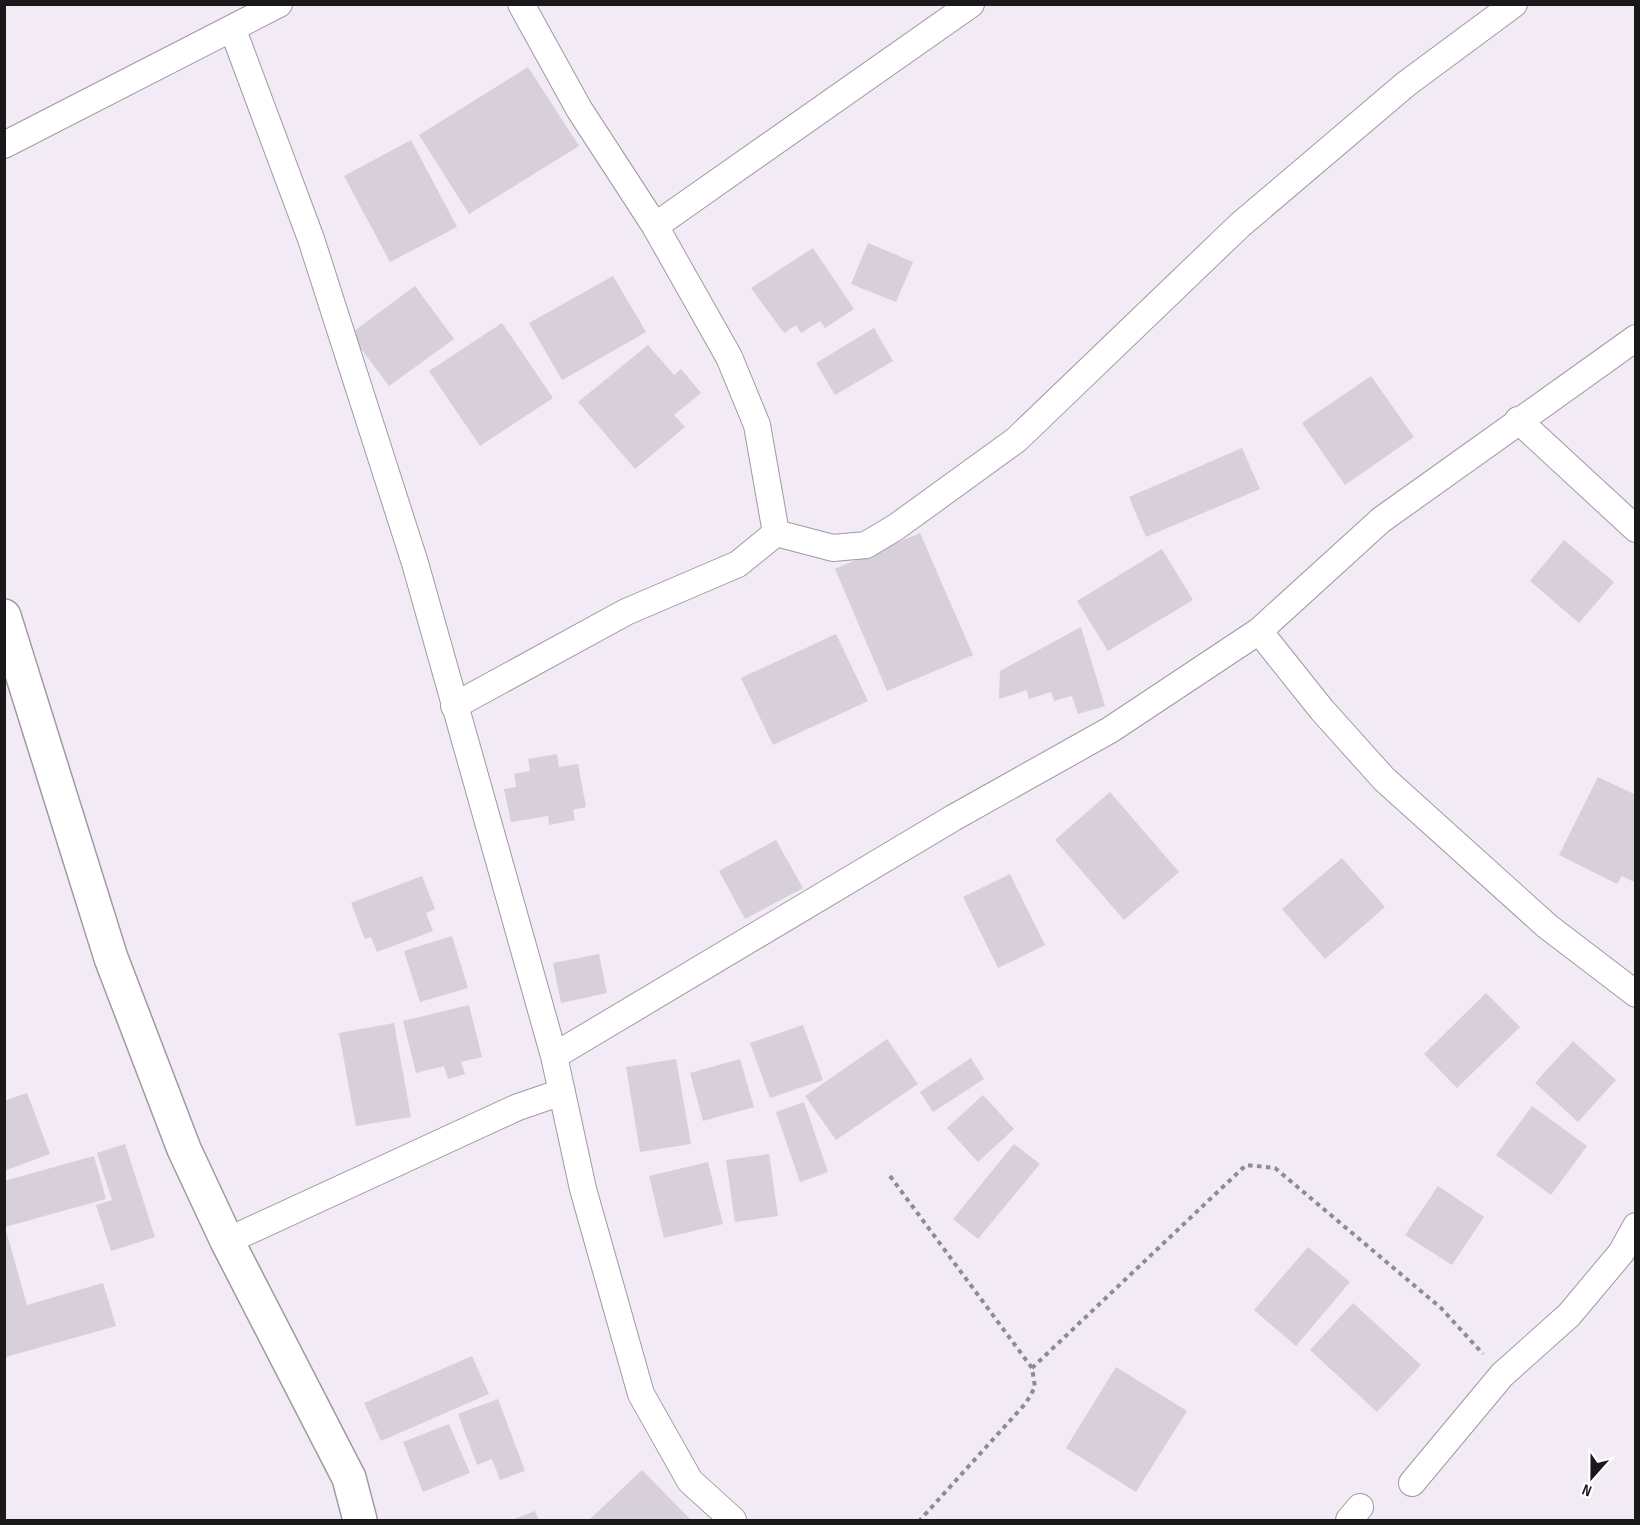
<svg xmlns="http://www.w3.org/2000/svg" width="1640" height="1525" viewBox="0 0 1640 1525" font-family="'Sofia Sans Condensed',sans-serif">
  <rect width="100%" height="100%" fill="#f2eaf5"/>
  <path fill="#d7cfda" d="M528 67 579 146 469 214 419 135Z
    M411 140 457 227 390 262 344 176Z
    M868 243 913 262 896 302 851 284Z
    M813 248 854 309 825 328 820 321 801 333 796 325 784 333 751 288Z
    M613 276 646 332 562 380 529 323Z
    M415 286 454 339 389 386 350 334Z
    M502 323 553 398 480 446 429 371Z
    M874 328 893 361 835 395 816 363Z
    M648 345 674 375 681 369 701 393 674 415 685 427 635 469 578 402Z
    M1371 376 1414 437 1345 485 1302 423Z
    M1242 448 1260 489 1146 537 1129 497Z
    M920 533 973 655 887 691 835 569Z
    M1564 540 1614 582 1579 623 1530 581Z
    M1162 549 1193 600 1108 651 1077 601Z
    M1081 627 1105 706 1078 714 1072 696 1054 701 1051 692 1029 699 1027 690 999 699 1000 671Z
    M836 634 868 701 773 745 741 678Z
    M557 754 559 767 578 764 586 807 573 810 575 820 549 825 548 816 511 822 504 789 516 787 514 774 530 771 528 759Z
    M1598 777 1636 795V883L1622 876 1617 884 1559 855Z
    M1110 792 1179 872 1124 920 1055 840Z
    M776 840 803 888 745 919 719 871Z
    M1342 858 1385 907 1325 959 1282 909Z
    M1010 874 1045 945 998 968 963 897Z
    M422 876 435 909 426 913 433 931 377 952 371 937 365 939 351 903Z
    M452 936 468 988 420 1002 404 951Z
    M599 954 607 993 561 1003 553 963Z
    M1486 993 1520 1027 1457 1088 1424 1054Z
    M469 1005 482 1057 461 1062 465 1074 448 1079 444 1066 416 1073 403 1021Z
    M394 1023 411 1117 356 1126 339 1033Z
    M803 1025 823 1080 770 1098 750 1043Z
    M887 1039 918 1084 836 1140 805 1096Z
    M1573 1041 1616 1080 1578 1122 1535 1083Z
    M971 1058 984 1079 933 1112 920 1092Z
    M676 1059 691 1144 640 1152 626 1067Z
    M740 1059 754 1107 703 1121 690 1073Z
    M27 1093 50 1154 4 1171V1101Z
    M983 1095 1014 1129 978 1162 947 1128Z
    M804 1102 828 1172 800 1182 776 1112Z
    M1532 1106 1587 1146 1551 1195 1496 1155Z
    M125 1144 155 1237 111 1251 96 1205 112 1200 97 1153Z
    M1014 1144 1040 1164 978 1239 953 1219Z
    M769 1154 778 1216 735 1222 726 1160Z
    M94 1156 106 1199 5 1227 27 1305 103 1283 116 1326 6 1357 4 1181Z
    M708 1162 723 1224 664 1238 649 1176Z
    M1438 1186 1484 1217 1452 1265 1405 1235Z
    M1308 1247 1350 1282 1296 1346 1254 1310Z
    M1353 1303 1421 1365 1377 1412 1310 1350Z
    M472 1356 489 1394 381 1441 364 1403Z
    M1116 1367 1187 1411 1136 1492 1066 1448Z
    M498 1399 525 1471 500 1480 492 1459 477 1465 458 1414Z
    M449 1424 470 1473 423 1492 403 1442Z
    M642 1470 691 1520H589Z
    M535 1511 539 1520H512Z"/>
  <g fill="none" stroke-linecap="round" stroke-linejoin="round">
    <g stroke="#a099a3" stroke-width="28">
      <path id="street" d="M521 4 579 109 655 226 729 357 757 425 776 533
        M233 30 311 239 415 563 554 1056 583 1189 641 1394 690 1481 733 1520
        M4 145 279 4
        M655 226 971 4
        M1518 420 1636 529
        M776 533 833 548 866 545 896 527 1016 440 1240 225 1406 84 1514 4
        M1259 631 1322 710 1384 779 1547 926 1636 994
        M454 706 626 612 738 564 776 533
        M554 1056 953 818 1110 730 1259 631 1381 520 1636 338
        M227 1241 518 1107 562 1092
        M1412 1483 1502 1375 1569 1315 1621 1253 1636 1226
        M1349 1520 1360 1507"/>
    </g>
    <g stroke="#a099a3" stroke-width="36">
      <path id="secondary" d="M4 616 111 958 184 1149 227 1241 349 1478 360 1520"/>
    </g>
    <path stroke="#908b93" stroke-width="4" stroke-dasharray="4.5 4.5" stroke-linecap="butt" d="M890 1176 1032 1368 1035 1387 1026 1403 920 1520
      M1032 1368 1246 1165 1275 1168 1441 1308 1483 1354"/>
    <use href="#street" stroke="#fff" stroke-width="26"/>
    <use href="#secondary" stroke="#fff" stroke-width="33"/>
  </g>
  <rect width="1640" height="1525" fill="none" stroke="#1a181b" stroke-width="12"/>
  <g transform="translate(1592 1477) rotate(201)" stroke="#ffffff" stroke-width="4.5" paint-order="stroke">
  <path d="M0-4.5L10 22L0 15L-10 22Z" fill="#1a181b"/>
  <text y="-9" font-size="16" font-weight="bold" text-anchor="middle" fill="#1a181b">N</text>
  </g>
</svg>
